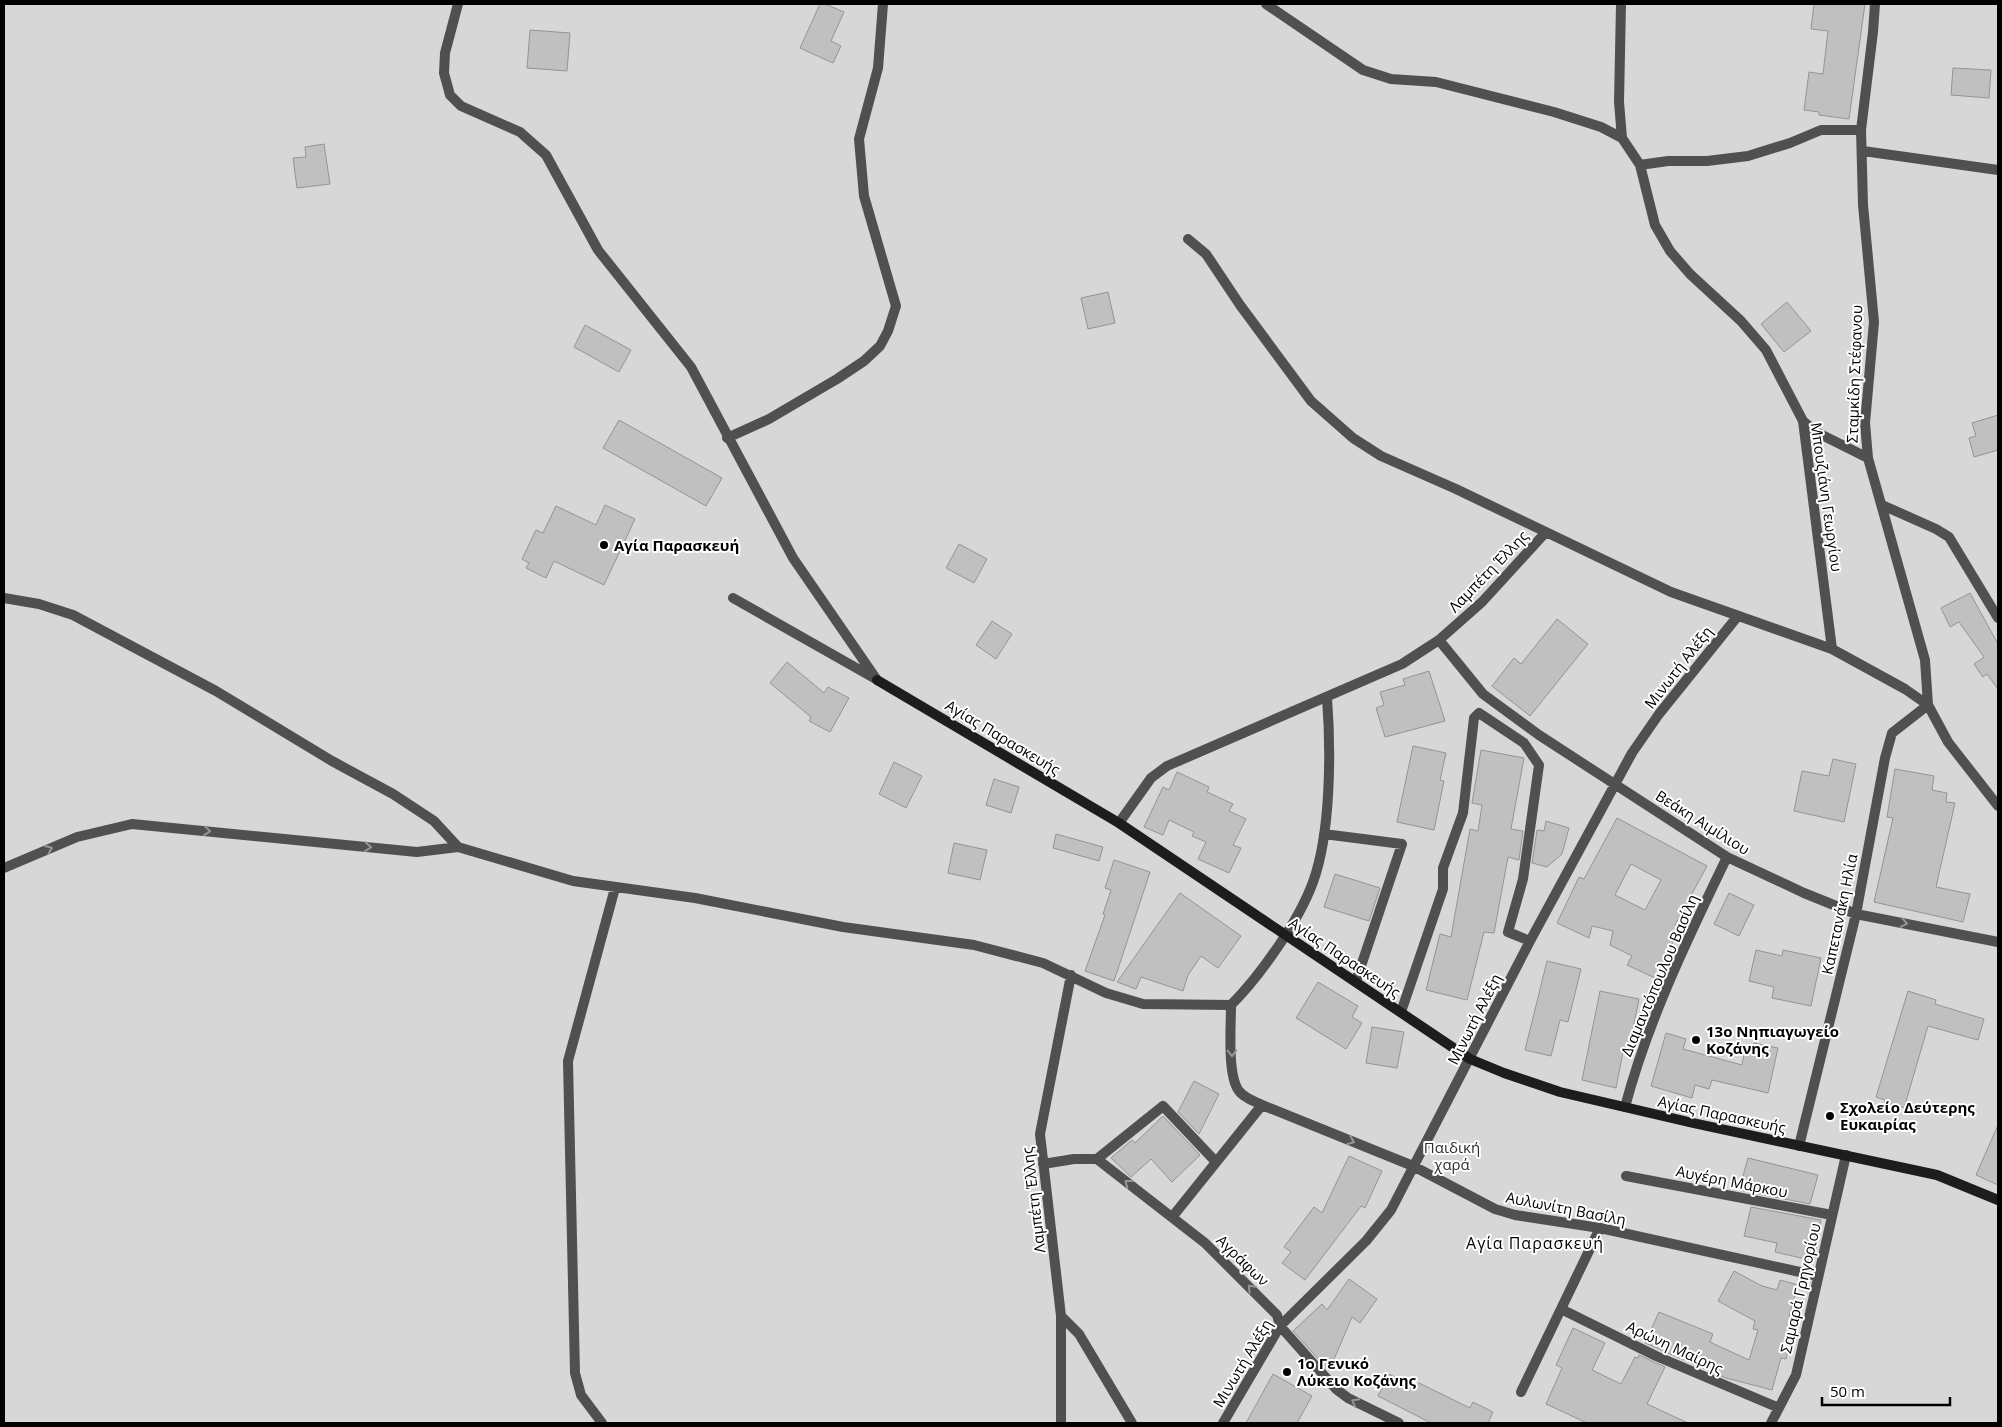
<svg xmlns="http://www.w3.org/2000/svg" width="2002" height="1427" viewBox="0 0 2002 1427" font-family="'Open Sans',sans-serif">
  <rect width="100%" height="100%" fill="#fff"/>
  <path fill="#d7d7d7" d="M4 4H1998V1423H4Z"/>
  <path fill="#c0c0c0" stroke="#949494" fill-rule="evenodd" d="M820 4H825L844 12 831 41 841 46 833 63 800 48Z
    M1814 4H1865L1849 119 1819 115V112L1804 110 1809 72 1823 74 1828 31 1811 29Z
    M530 30 570 33 567 71 527 68Z
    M1953 68 1991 70 1989 98 1951 95Z
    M324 144 330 184 297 188 293 158 306 157 305 147Z
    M1108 292 1115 323 1088 329 1081 298Z
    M1787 302 1811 331 1784 352 1761 324Z
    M585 325 631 350 619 372 574 347Z
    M1998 415V450L1974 457 1969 438 1976 436 1972 423Z
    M619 420 722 478 706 506 603 448Z
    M605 505 635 519 604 585 554 561 546 578 526 568 529 563 522 559 536 530 543 533 556 506 596 525Z
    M959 544 987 559 974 583 946 568Z
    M1970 593 1998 644V689L1987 674 1983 677 1974 664 1984 657 1959 622 1950 627 1941 608Z
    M1557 619 1588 644 1530 716 1492 686 1514 658 1521 664Z
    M992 621 1012 634 996 659 976 645Z
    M787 662 824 693 828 687 849 698 830 732 809 721 811 717 770 683Z
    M1429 671 1445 721 1385 737 1376 708 1384 705 1380 692 1405 685 1403 679Z
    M1413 746 1446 753 1440 780 1444 781 1434 830 1397 822Z
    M1481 750 1524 758 1511 829 1523 831 1519 860 1508 857 1494 933 1484 932 1467 1000 1426 990 1440 934 1451 937 1470 829 1478 831 1482 805 1472 803Z
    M1833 759 1856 764 1844 822 1794 811 1802 771 1829 776Z
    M894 762 922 776 906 808 879 794Z
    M1895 769 1934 776 1932 790 1947 793 1946 802 1955 803 1936 887 1970 894 1963 922 1874 902 1893 818 1887 817Z
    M1177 772 1209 787 1207 792 1233 804 1229 811 1246 819 1233 845 1241 848 1229 873 1198 859 1206 842 1192 836 1194 832 1169 820 1163 835 1144 827 1163 787 1169 790Z
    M994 779 1019 787 1011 813 986 805Z
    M1617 818 1707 866 1675 925 1680 928 1655 978 1627 965 1632 956 1610 945 1613 931 1592 926 1589 938 1557 923 1579 877 1584 879ZM1631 864 1661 880 1645 910 1615 895Z
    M1546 821 1569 828 1562 854 1547 867 1532 863 1537 830 1544 831Z
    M1056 834 1103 847 1099 861 1053 848Z
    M954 843 987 850 980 880 948 873Z
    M1114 860 1150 872 1114 981 1085 971 1105 915 1103 914 1111 890 1105 888Z
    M1335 874 1380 888 1369 921 1324 907Z
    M1180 893 1241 936 1218 968 1201 956 1188 975 1183 991 1141 977 1136 989 1117 982Z
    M1729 893 1754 905 1739 936 1714 924Z
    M1756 950 1782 956 1783 950 1821 958 1811 1006 1772 998 1774 987 1749 981Z
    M1547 961 1581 969 1568 1022 1560 1020 1551 1056 1525 1050Z
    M1318 982 1358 1006 1352 1017 1362 1023 1346 1049 1296 1018Z
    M1600 991 1639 999 1628 1053 1623 1052 1616 1088 1582 1080Z
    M1908 991 1936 1000 1935 1004 1984 1019 1978 1040 1928 1026 1904 1108 1899 1106 1897 1114 1882 1110 1885 1100 1876 1097Z
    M1372 1027 1404 1032 1397 1068 1366 1063Z
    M1666 1033 1686 1039 1683 1049 1742 1065 1745 1049 1752 1051 1754 1043 1778 1048 1768 1093 1712 1080 1709 1089 1695 1085 1692 1098 1651 1086Z
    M1194 1081 1219 1094 1199 1134 1178 1112Z
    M1163 1116 1200 1155 1172 1182 1151 1159 1131 1177 1111 1158 1132 1140 1135 1143Z
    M1998 1125V1185L1976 1175Z
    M1349 1156 1382 1171 1365 1208 1361 1206 1305 1280 1282 1263 1291 1252 1284 1247 1314 1207 1322 1213Z
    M1748 1158 1818 1175 1810 1204 1739 1190Z
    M1751 1207 1821 1220 1814 1261 1775 1252 1777 1243 1744 1236Z
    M1734 1271 1762 1286 1777 1290 1780 1280 1798 1285 1789 1316 1797 1318 1786 1359 1781 1358 1772 1390 1726 1378 1645 1343 1659 1312 1713 1334 1710 1342 1749 1360 1758 1330 1753 1329 1755 1321 1718 1301Z
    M1349 1279 1377 1299 1360 1323 1352 1317 1329 1371 1293 1331 1322 1304 1327 1310Z
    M1573 1328 1605 1343 1592 1370 1621 1384 1635 1357 1638 1358 1639 1355 1665 1367 1647 1404 1688 1423H1587L1546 1404 1562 1368 1556 1365Z
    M1273 1374 1312 1396 1297 1423H1246Z
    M1389 1374 1416 1388 1419 1383 1470 1408 1473 1402 1493 1412 1488 1423H1431L1378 1396Z"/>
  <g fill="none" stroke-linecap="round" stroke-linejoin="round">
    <path stroke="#505050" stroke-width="10" d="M458 4 445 53 444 73 450 95 461 106 520 132 546 155 598 250 691 367 793 558 877 680
      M1266 4 1363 70 1391 79 1436 82 1554 112 1601 127 1622 138
      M1621 4 1619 102 1622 138 1640 165 1655 225 1670 251 1690 274 1741 321 1766 350 1803 421 1832 649
      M1875 4 1873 32 1861 130 1863 205 1874 322 1865 423 1868 458 1925 660 1928 705 1948 742 1998 806
      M1863 151 1998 170
      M1640 165 1668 161H1707L1748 156 1790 143 1821 130H1861
      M1188 239 1206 254 1240 305 1311 401 1353 438 1381 456 1456 489 1671 592 1832 649 1905 689 1928 705
      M1803 421 1816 432 1868 458
      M727 438 769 419 837 379 864 361 880 346 888 331 896 306 864 196 859 139 878 68 883 4
      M1882 505 1936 529 1949 537 1998 618
      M4 598 39 604 73 615 216 691 332 761 393 794 434 821 458 847
      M733 598 874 678
      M1439 640 1483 694 1539 735 1727 857 1804 893 1856 914 1998 942
      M1119 823 1151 778 1167 766 1402 664 1439 640 1482 602 1546 532
      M1324 834 1402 844 1356 981
      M4 868 77 837 132 824 417 852 458 847 573 881 695 898 843 927 974 945 1043 963 1106 993 1143 1004 1231 1005C1260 976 1299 921 1313 882 1331 833 1331 750 1327 698
      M1231 1005C1231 1025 1227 1076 1239 1091 1244 1098 1254 1101 1262 1105L1413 1166 1495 1209 1515 1215 1600 1228 1818 1276
      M1401 1012 1443 889V868L1463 813 1474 718 1479 713 1524 743 1539 765 1523 879 1508 932 1530 941
      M1625 1107C1648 1020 1688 938 1727 857
      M1799 1146 1856 914 1885 758 1892 733 1928 705
      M1097 1159 1163 1106 1216 1162
      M1043 1164 1074 1159H1097L1205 1243 1277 1315 1280 1326 1336 1389 1348 1398 1399 1423
      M1626 1176 1832 1215
      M1173 1216 1262 1105
      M1561 1309 1656 1356 1779 1408
      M1061 1316 1079 1334 1132 1423
      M1521 1392 1600 1228
      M602 1423 581 1395 575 1373 568 1061 615 888
      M1061 1423V1316L1040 1134 1071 975
      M1223 1423 1280 1326 1366 1241 1391 1210 1530 941 1632 753 1659 714 1737 617
      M1771 1423 1796 1375 1846 1155"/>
    <path stroke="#1d1d1d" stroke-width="10" d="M877 680 1119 823 1470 1059 1504 1073 1560 1092 1693 1123 1937 1175 1998 1200"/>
  </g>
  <defs><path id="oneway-chevron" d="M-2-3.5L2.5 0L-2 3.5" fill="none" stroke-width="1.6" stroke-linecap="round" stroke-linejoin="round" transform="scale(1.25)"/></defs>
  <g stroke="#969696">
    <use href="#oneway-chevron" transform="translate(207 831) rotate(6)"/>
    <use href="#oneway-chevron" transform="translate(368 847) rotate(5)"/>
    <use href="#oneway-chevron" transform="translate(49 849) rotate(-23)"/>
    <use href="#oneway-chevron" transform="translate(1904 923) rotate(11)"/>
    <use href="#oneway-chevron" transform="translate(1232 1053) rotate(89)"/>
    <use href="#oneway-chevron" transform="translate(1351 1141) rotate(22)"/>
    <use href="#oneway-chevron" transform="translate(1128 1183) rotate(-142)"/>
    <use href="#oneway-chevron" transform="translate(1251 1288) rotate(-135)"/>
    <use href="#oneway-chevron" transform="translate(1355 1402) rotate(-153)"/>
  </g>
  <g fill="#000" stroke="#fff" stroke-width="2">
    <circle cx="604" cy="545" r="5"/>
    <circle cx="1696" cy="1040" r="5"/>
    <circle cx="1830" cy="1116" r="5"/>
    <circle cx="1287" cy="1372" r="5"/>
  </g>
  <g text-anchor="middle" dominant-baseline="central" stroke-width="4" stroke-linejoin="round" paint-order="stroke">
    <g font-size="15" fill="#000" stroke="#fff">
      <text transform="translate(1854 374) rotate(-88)">Σταμκίδη Στέφανου</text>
      <text transform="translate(1827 497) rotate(82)">Μπουζιάνη Γεωργίου</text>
      <text transform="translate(1488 571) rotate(-46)">Λαμπέτη Έλλης</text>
      <text transform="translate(1678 667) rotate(-52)">Μινωτή Αλέξη</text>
      <text transform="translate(1003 737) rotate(31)">Αγίας Παρασκευής</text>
      <text transform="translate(1703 822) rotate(32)">Βεάκη Αιμίλιου</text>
      <text transform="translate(1839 914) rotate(-78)">Καπετανάκη Ηλία</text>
      <text transform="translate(1345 957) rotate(34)">Αγίας Παρασκευής</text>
      <text transform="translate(1659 975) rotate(-67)">Διαμαντόπουλου Βασίλη</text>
      <text transform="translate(1474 1019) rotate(-63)">Μινωτή Αλέξη</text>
      <text transform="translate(1722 1114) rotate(12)">Αγίας Παρασκευής</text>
      <text transform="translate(1732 1181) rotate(11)">Αυγέρη Μάρκου</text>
      <text transform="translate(1033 1200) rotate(-97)">Λαμπέτη Έλλης</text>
      <text transform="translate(1566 1208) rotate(11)">Αυλωνίτη Βασίλη</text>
      <text transform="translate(1243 1260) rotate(44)">Αγράφων</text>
      <text transform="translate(1800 1288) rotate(-77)">Σαμαρά Γρηγορίου</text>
      <text transform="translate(1675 1347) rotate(25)">Αρώνη Μαίρης</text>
      <text transform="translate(1242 1363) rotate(-59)">Μινωτή Αλέξη</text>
    </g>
    <g font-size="15" font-weight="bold" fill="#000" stroke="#fff" text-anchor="start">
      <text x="614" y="545">Αγία Παρασκευή</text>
      <text x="1706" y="1031">13ο Νηπιαγωγείο<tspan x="1706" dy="17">Κοζάνης</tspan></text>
      <text x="1840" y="1107">Σχολείο Δεύτερης<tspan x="1840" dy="17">Ευκαιρίας</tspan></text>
      <text x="1297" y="1363">1ο Γενικό<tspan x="1297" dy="17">Λύκειο Κοζάνης</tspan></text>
    </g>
    <g font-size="15" fill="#2e2e2e" stroke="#fff">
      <text x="1452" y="1147">Παιδική<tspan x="1452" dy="17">χαρά</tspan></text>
    </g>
    <g font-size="16" letter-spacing="1" fill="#000" stroke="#fff">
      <text x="1535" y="1243">Αγία Παρασκευή</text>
    </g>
  </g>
  <rect width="2002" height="1427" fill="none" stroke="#000000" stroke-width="10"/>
  <path d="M1822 1397v8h128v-8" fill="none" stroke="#000000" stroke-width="2.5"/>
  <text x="1830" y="1397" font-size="15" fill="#000000" stroke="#ffffff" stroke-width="4" paint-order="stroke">50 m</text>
</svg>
